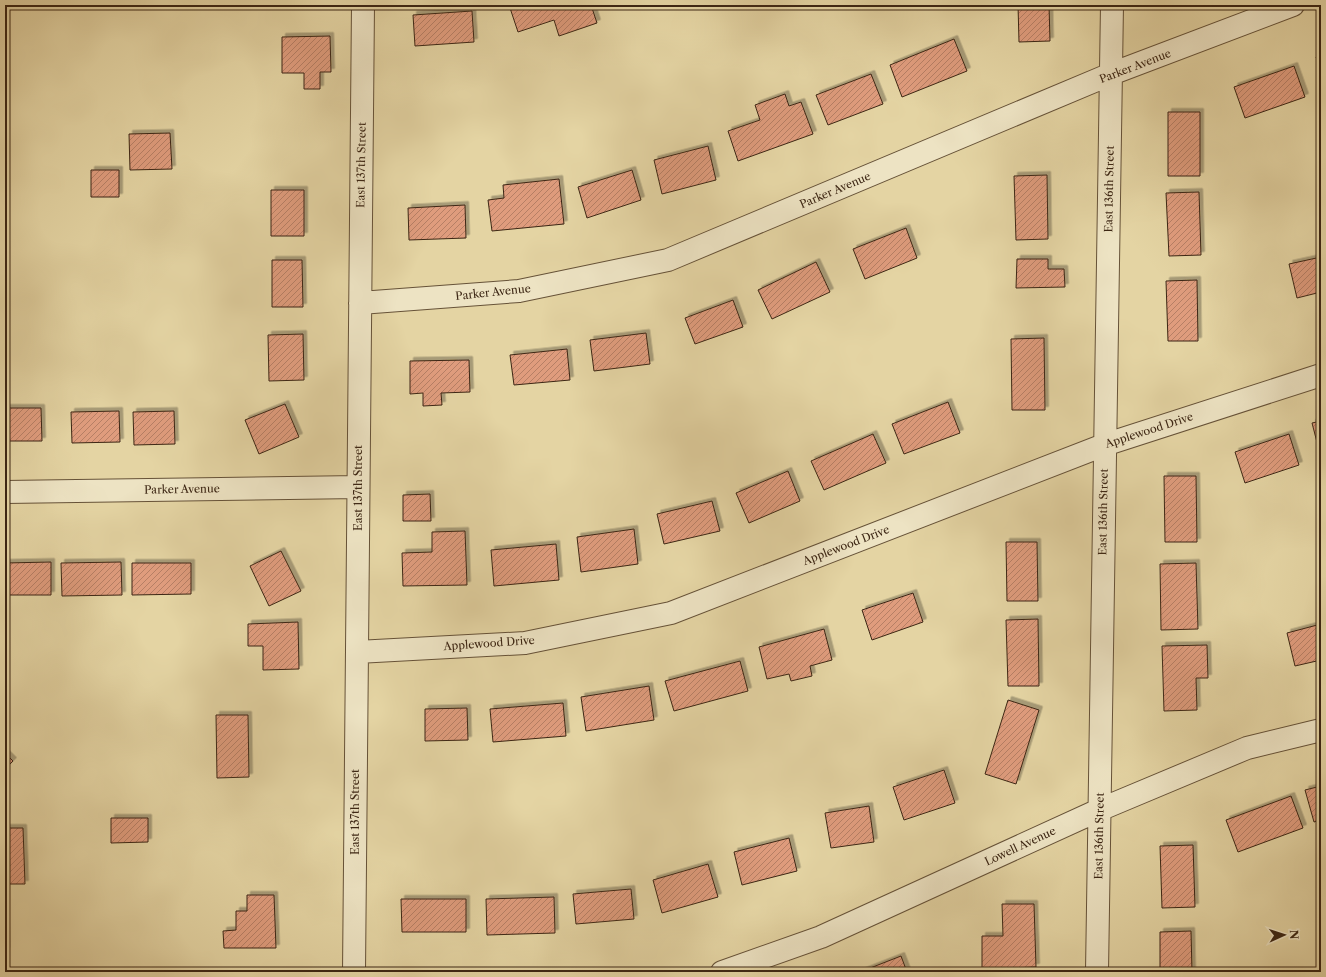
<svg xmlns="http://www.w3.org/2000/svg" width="1326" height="977" viewBox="0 0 1326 977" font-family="'Libre Caslon Text',serif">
  <defs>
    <pattern id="building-hatch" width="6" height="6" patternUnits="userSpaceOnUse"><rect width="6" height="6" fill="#df9c7d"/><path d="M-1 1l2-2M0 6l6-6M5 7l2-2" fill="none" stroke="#b67f65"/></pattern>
    <filter id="shadow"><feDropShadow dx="3.5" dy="-3.5" stdDeviation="0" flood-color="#0004"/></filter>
  </defs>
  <rect width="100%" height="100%" fill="#e4d4a3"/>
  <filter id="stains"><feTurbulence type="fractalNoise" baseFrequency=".005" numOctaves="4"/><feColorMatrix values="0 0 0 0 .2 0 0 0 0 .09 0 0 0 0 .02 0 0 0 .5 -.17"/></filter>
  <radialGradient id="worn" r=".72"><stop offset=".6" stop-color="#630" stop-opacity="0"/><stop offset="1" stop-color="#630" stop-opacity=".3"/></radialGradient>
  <path fill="url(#building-hatch)" stroke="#3c2614" filter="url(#shadow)" d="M509 5H591L597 23 559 36 554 20 518 32Z
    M1018 5H1049L1050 41 1019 42Z
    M472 11 474 42 415 46 413 15Z
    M330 36 331 72H320V89H304V73H282V37Z
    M954 39 967 71 902 97 890 65Z
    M1321 55V72L1316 57Z
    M1294 66 1305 97 1245 118 1234 87Z
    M871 74 883 104 828 125 816 95Z
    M785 94 789 106 801 102 813 134 738 161 728 131 760 120 755 105Z
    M1168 112H1200V176H1168Z
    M170 133 172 169 130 170 129 134Z
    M708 146 716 180 662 194 654 160Z
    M91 170H119V197H91Z
    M632 170 641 200 587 218 578 187Z
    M1047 175 1048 239 1016 240 1014 176Z
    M559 179 564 224 492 231 488 200 504 198 503 185Z
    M271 190H304V236H271Z
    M1199 192 1201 255 1169 256 1166 193Z
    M465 205 466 238 409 240 408 208Z
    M906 228 917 258 865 279 853 249Z
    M1321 257V292L1297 298 1289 264Z
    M1017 259H1048V269H1064L1065 287 1016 288Z
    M272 260H302L303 307H272Z
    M816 262 830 292 772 319 758 290Z
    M1197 280 1198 341H1168L1166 281Z
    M733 300 743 327 695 344 685 318Z
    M646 333 650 364 594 371 590 340Z
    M303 334 304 380 269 381 268 335Z
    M1044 338 1045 410H1012L1011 339Z
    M567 349 570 380 514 385 510 355Z
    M469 360 470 392 441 393 442 405 423 406V393L410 394V361Z
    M948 402 960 433 904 454 892 424Z
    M285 404 299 437 259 454 245 420Z
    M5 408H41L42 441H5Z
    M119 411 120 442 72 443 71 412Z
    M174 411 175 444 134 445 133 412Z
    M1321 421V454H1320L1312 423Z
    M873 434 886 463 824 490 811 461Z
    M1289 434 1299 465 1245 483 1235 452Z
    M788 471 800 501 749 523 736 493Z
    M1164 476H1196L1197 542H1165Z
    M430 494 431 521H403V495Z
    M712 501 720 531 664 544 657 514Z
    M634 529 638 564 581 572 577 537Z
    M465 531 467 585 403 586 402 553 432 552V532Z
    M1006 542H1037L1038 601H1007Z
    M556 544 559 580 494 586 491 550Z
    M281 551 301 591 269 606 250 566Z
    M51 562V595H5V563Z
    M121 562 122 595 62 596 61 563Z
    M132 563H191V594L132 595Z
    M1196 563 1198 629 1161 630 1160 564Z
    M913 593 923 622 872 640 862 610Z
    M1038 619 1039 686H1008L1006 620Z
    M298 622 299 669 263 670V646H248V624Z
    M1321 624V660L1295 666 1287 633Z
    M824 629 832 660 810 666 812 676 791 681 789 674 767 679 759 647Z
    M1207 645 1208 678H1196L1197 710 1164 711 1162 646Z
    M740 661 748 691 674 711 665 681Z
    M649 686 654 720 586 731 581 697Z
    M1008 700 1039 710 1016 784 985 774Z
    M563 703 566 736 493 742 490 709Z
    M467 708 468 740 425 741V709Z
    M216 715H248L249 777 217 778Z
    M5 753 13 761 5 769Z
    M944 770 955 803 904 820 893 787Z
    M1321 786V820L1314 822 1305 790Z
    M1291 796 1303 828 1238 852 1226 820Z
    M869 806 874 842 831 848 825 813Z
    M111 818H148V842L111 843Z
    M5 828H23L25 884H5Z
    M789 838 797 871 742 885 734 852Z
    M1193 845 1195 907 1162 908 1160 846Z
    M708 864 718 897 662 913 653 880Z
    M631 889 634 919 576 924 573 894Z
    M247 895H274L276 948H224L223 931 236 930V911H247Z
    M554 897 555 933 487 935 486 899Z
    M401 899H466V932H402Z
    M5 900 6 951H5Z
    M1002 904H1034L1036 967 982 969V936H1003Z
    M1191 931 1192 972H1160V932Z
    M901 956 907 972H860Z"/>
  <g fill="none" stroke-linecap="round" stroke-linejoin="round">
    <g stroke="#665238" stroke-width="24">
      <path id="minor" d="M360 303 519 291 668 260 1111 74 1293 5
        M5 492 358 487
        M357 652 525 643 671 613 1104 445 1321 375
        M354 972 363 5
        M722 972 821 937 1099 810 1247 748 1321 730
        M1097 972 1112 5"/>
    </g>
    <use href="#minor" stroke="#ede3c3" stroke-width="22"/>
  </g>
  <g text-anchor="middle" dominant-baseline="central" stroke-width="3.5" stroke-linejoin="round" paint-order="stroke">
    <g font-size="11" fill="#3c2614" stroke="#ede3c3">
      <text transform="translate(1135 66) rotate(-21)">Parker Avenue</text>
      <text transform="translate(361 165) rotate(-89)">East 137th Street</text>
      <text transform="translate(1109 189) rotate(-89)">East 136th Street</text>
      <text transform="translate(835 190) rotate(-23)">Parker Avenue</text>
      <text transform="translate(493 292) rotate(-6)">Parker Avenue</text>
      <text transform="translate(1149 430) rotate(-18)">Applewood Drive</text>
      <text transform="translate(358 488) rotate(-90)">East 137th Street</text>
      <text transform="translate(182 489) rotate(-1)">Parker Avenue</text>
      <text transform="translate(1103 512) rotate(-89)">East 136th Street</text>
      <text transform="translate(846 545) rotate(-21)">Applewood Drive</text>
      <text transform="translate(489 643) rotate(-4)">Applewood Drive</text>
      <text transform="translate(355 812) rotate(-90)">East 137th Street</text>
      <text transform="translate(1099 836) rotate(-89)">East 136th Street</text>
      <text transform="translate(1020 846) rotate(-25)">Lowell Avenue</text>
    </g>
  </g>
  <rect width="1326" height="977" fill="none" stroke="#e4d4a3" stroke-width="20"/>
  <rect x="6" y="6" width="1314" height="965" fill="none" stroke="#3c2614" stroke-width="2"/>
  <rect x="10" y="10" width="1306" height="957" fill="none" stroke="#3c2614"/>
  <g transform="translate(1284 935) rotate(87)" stroke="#ede3c3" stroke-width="3" paint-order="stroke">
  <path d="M0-3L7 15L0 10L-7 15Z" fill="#3c2614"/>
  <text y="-6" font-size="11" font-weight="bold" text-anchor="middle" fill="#3c2614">N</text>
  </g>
  <rect width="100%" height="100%" filter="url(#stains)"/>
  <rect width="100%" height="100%" fill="url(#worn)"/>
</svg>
